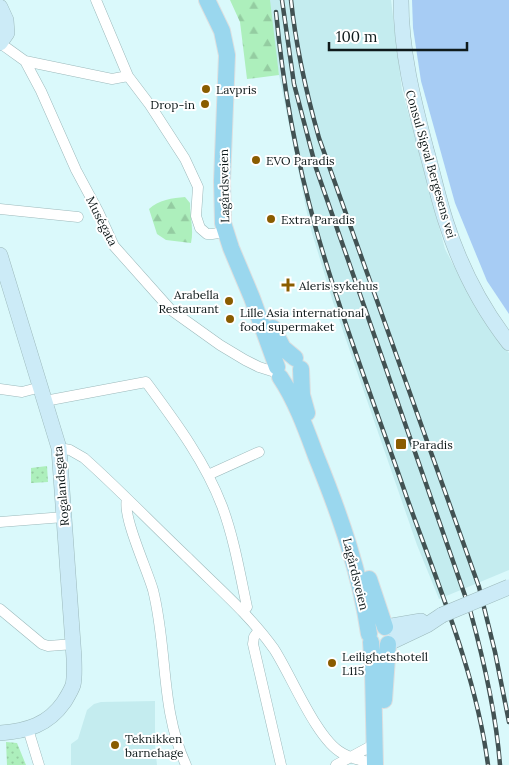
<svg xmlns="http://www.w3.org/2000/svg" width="509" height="765" viewBox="0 0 509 765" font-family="Lora,serif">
  <defs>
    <pattern id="green-dots" width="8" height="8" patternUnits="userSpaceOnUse" patternTransform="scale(1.25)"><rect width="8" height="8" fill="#adefbc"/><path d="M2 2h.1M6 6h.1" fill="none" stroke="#94cca1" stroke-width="1.8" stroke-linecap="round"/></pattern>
    <pattern id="forest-firs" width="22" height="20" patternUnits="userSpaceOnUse" patternTransform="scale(1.25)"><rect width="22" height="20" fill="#adefbc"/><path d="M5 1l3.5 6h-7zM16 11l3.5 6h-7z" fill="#94cca1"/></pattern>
  </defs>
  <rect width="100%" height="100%" fill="#daf9fb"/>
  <path fill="#c4ecef" d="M267 0H391L402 90 445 249 469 295 495 337 509 353V570L439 599 417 545 333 302 309 223 279 75Z
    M155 701V747L157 765H71V744L78 739 87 710 94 704 101 702Z"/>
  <path fill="url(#green-dots)" d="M47 466 48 482 31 483V468Z
    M6 742 17 743 26 765H7Z"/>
  <path fill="url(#forest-firs)" d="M230 0H270L279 75 247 79 240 22Z
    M185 197 190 203C190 217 194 230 191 243L166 240 157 234 149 209C158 200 173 198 185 197Z"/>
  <path fill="#a7ccf4" d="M412 0H509V314L487 281 455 203 421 81 413 28Z"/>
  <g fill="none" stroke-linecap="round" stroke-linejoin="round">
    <g stroke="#9cb9bb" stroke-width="11">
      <path id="street" d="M96 0 128 76 150 105 185 159 198 187 196 216 200 228 207 234H212L225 232
        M0 43 25 61 41 91 76 170 98 211 114 246 171 310 220 345 245 360 259 367 278 373
        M25 61 112 79 128 76
        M0 209 78 217
        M0 389 22 392 41 387
        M45 401 146 382C174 420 205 461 222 506 234 538 240 574 247 607L243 612
        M59 448 70 450 84 458C120 490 153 525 188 558 217 587 250 615 274 649 291 675 317 740 342 753 352 759 363 761 374 763
        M208 475 259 452
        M127 499C122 516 147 569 153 590 168 649 160 709 186 765
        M0 522 64 517
        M0 609 42 644 48 646 74 644
        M259 630 254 637 253 644 281 765
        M28 729 39 765
        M336 765 373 745"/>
    </g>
    <g stroke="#9cb9bb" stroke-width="16">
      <path id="secondary" d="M401 0C401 52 413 99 426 149 433 173 438 198 446 222 460 266 481 307 509 343
        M0 7 6 20 7 33 0 43
        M0 255 59 448 74 658C74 666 75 677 73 685 71 691 67 697 64 702 48 725 27 731 0 733
        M386 627 421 621
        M389 643 427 625 442 615"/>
    </g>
    <g stroke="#dddfdf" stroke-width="18">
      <path id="primary" d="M207 0 222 31 227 55 222 181 223 223 231 248 252 298 277 367
        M273 328 283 348 295 358
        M301 369 302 395 307 413
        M280 377C296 401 306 429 316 456 340 515 360 572 369 634
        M369 579 385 627
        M371 642 373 672 375 765
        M384 700 388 644"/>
    </g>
    <use href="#street" stroke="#fff" stroke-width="10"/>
    <use href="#secondary" stroke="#ccebf7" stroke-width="15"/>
    <use href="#primary" stroke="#9ad7ee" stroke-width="16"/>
    <g stroke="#425253" stroke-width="4.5">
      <path id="rail" d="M282 0 294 84 316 168 470 610C484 661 496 712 500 765
        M291 0C296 47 306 92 319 138L479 587 495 652 509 722
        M276 12C283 86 296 158 316 229 342 320 376 409 407 498 438 585 476 673 488 765"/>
    </g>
    <use href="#rail" stroke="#fff" stroke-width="2.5" stroke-dasharray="8" stroke-linecap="butt"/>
    <g stroke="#9cb9bb" stroke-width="16" stroke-linecap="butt">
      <path id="secondary-bridge" d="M442 615 509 587"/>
    </g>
    <use href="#secondary-bridge" stroke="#ccebf7" stroke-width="15"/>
  </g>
  <g fill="#8a5c00" stroke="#fff" stroke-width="2">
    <circle cx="206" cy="89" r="5"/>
    <circle cx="205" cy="104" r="5"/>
    <circle cx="256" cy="160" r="5"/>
    <circle cx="271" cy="219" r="5"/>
    <path d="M285.5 277.5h5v5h5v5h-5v5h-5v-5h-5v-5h5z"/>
    <circle cx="229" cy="301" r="5"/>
    <circle cx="230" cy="319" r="5"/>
    <rect x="395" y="438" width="12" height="12" rx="2.5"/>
    <circle cx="332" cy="663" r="5"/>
    <circle cx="115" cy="745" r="5"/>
  </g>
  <g text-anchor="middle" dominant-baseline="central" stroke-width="4" stroke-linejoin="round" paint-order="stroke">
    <g font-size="12" fill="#0f1a1b" stroke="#fff" text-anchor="start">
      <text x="216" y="89">Lavpris</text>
      <text x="195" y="104" text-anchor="end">Drop-in</text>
      <text x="266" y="160">EVO Paradis</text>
      <text x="281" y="219">Extra Paradis</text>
      <text x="299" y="285">Aleris sykehus</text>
      <text x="219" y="294" text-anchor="end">Arabella<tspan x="219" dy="14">Restaurant</tspan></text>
      <text x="240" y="312">Lille Asia international<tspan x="240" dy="14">food supermaket</tspan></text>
      <text x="412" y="444">Paradis</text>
      <text x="342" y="656">Leilighetshotell<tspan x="342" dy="14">L115</tspan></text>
      <text x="125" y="738">Teknikken<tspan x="125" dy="14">barnehage</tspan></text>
    </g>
    <g font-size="12" fill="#0f1a1b" stroke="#fff">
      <text transform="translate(431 164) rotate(74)">Consul Sigval Bergesens vei</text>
      <text transform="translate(224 186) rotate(-91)">Lagårdsveien</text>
      <text transform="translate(102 221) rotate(63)">Muségata</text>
      <text transform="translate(61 486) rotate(-95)">Rogalandsgata</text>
      <text transform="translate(356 574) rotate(76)">Lagårdsveien</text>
    </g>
  </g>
  <path d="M329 42v8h138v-8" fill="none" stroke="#0f1a1b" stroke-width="2.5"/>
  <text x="336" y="42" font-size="15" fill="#0f1a1b" stroke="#ffffff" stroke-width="4" paint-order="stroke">100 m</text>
</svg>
